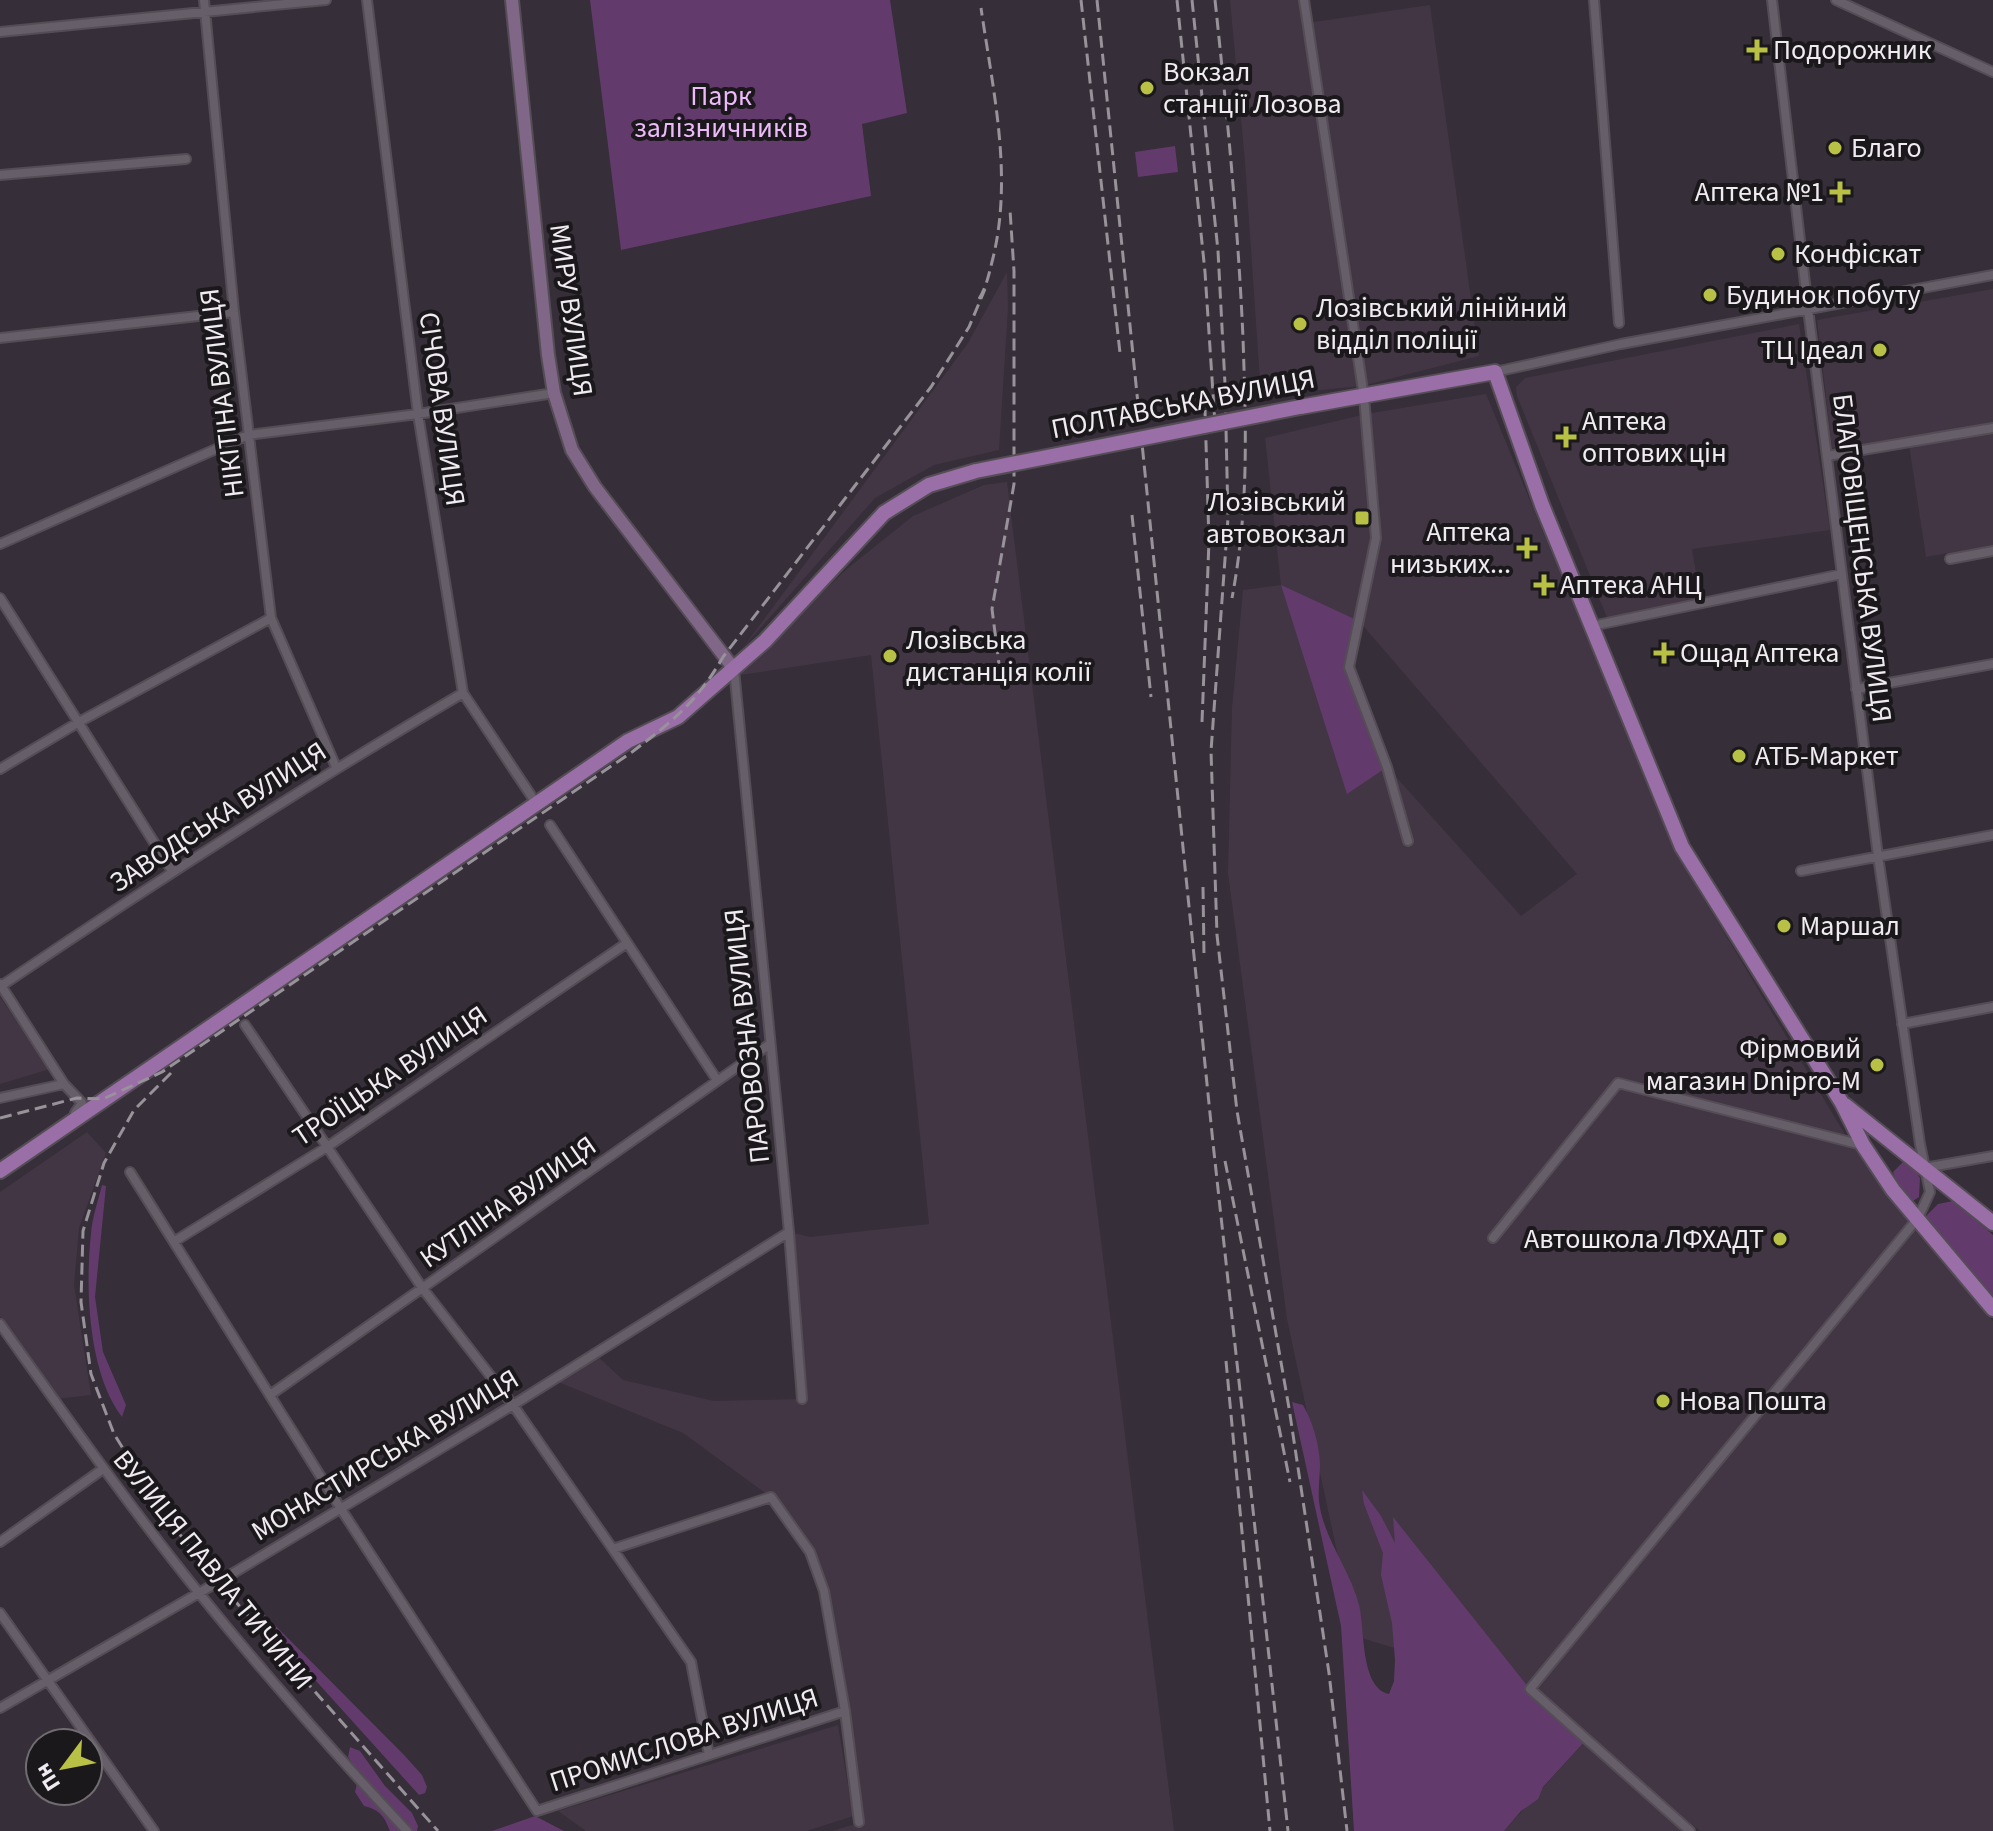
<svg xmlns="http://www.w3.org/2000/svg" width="1993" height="1831" viewBox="0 0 1993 1831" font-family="'Source Sans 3',sans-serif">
  <rect width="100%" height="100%" fill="#362e38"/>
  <path fill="#423645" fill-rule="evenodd" d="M1230 0H1304L1307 23 1430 5 1479 356 1362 386 1261 396 1245 162Z
    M1007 272 1008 308 999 450 934 465 875 498 742 649 968 343Z
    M1993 289V545L1926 557 1908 438 1832 448 1817 320Z
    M1799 324 1830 530 1692 549 1702 607 1610 625 1517 396 1516 387 1525 378Z
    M1486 394 1674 849 1849 1141 1911 1226 1993 1321V1831H1700L1608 1756 1690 1831H1504L1587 1739 1530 1689 1394 1519 1411 1653 1355 1636 1287 1319 1228 873 1232 708 1243 590 1281 585 1265 438 1366 414ZM1281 586 1359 621 1577 874 1521 916 1387 767Z
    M1007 482 1174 1831H832L859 1823 824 1591 810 1552 771 1497 683 1433 551 1379 594 1353 623 1380 714 1401 802 1399 789 1232 810 1237 929 1224 871 655 734 676 848 568 913 516 984 485Z
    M0 997 50 1069 0 1084Z
    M87 1132 106 1153 79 1228 74 1285 91 1395 56 1399 0 1316V1192Z
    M838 1725 853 1816 807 1831H586L558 1811Z"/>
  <path fill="#623b6c" d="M590 0H890L907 113 862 124 871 196 621 250Z
    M1175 146 1178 172 1138 177 1135 152Z
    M1281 585 1359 621 1349 667 1387 767 1347 794Z
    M1903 1162 1912 1165 1920 1178 1919 1197 1913 1201 1896 1180 1893 1172Z
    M102 1185 106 1186 95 1297 103 1352 126 1405 122 1417C88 1373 85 1287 91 1234 92 1218 98 1201 102 1185Z
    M1953 1201 1993 1235V1300L1926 1216 1938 1204Z
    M1292 1402 1303 1405C1313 1423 1319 1443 1320 1464 1320 1476 1318 1489 1319 1501 1323 1538 1350 1569 1359 1605 1365 1628 1360 1688 1389 1694L1394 1681 1395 1660 1392 1623 1381 1575 1383 1553 1364 1504 1362 1490 1381 1516 1395 1543 1393 1517 1530 1689 1587 1739 1543 1787 1538 1799 1521 1811 1504 1831H1354L1341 1626Z
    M246 1596 405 1756 422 1775 427 1787 425 1793 419 1795 243 1600Z
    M350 1747 360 1751 385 1786 412 1813 418 1826 417 1831H390C384 1816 380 1810 364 1806L355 1792C359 1777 357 1769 348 1757Z
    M535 1816 564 1831H492Z"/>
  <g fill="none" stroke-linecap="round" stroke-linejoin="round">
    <g stroke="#544d56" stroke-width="12">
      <path id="street" d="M204 0 234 312 271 618 336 767
        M367 0 418 414 463 693 536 803
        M1304 0 1364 397 1376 538 1349 667 1387 767 1408 841
        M1594 0 1619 323
        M1836 0 1993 72
        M0 32 326 0
        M0 175 186 159
        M0 338 234 312
        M1495 372 1621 344 1993 275
        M1827 456 1993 428
        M0 544 248 435 418 414 554 393
        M1950 559 1993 551
        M0 598 172 871
        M1592 626 1842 574
        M734 669 789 1232 802 1399
        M1856 689 1993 664
        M0 769 79 722 271 618
        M550 825 717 1080
        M1801 871 1993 835
        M0 984 64 1084
        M1 986C153 883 306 785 463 693
        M1902 1024 1993 1007
        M245 1025 423 1289 513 1405 691 1662 709 1755
        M0 1098 64 1084 82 1103 75 1113
        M1924 1168 1993 1156
        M130 1172 341 1509 537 1811 845 1711
        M1493 1238 1618 1083 1862 1145
        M175 1241 327 1147 627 943
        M0 1324C65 1415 129 1506 199 1593 265 1675 335 1754 407 1831
        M270 1395 770 1044
        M0 1542 103 1469
        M613 1549 771 1497 810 1552 824 1591 845 1711 859 1822
        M0 1613 154 1831
        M0 1708 230 1575 513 1405 789 1232
        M1690 1831 1530 1689 1918 1218 1930 1192 1920 1144 1878 856 1808 309 1772 0"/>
    </g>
    <g stroke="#544d56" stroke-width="16">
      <path id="secondary" d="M512 0 548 355 554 393 572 450 595 487 734 669"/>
    </g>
    <g stroke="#544d56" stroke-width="18">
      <path id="primary" d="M1300 407 1495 372 1542 505 1682 847 1842 1103 1863 1145 1893 1190 1993 1309
        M1845 1105 1993 1223
        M0 1171 628 741 678 717 765 641 884 513 929 485 976 471"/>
    </g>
    <use href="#street" stroke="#665e68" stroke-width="8"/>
    <use href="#secondary" stroke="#806687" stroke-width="12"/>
    <use href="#primary" stroke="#9a6ea6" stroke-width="14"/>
    <path stroke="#98929a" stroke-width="3" stroke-dasharray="12 6" stroke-linecap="butt" d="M1081 0 1120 353
      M1097 0 1213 1143 1288 1831
      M1177 0 1205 272 1215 424
      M1192 0 1218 251 1225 384 1228 518 1211 751 1217 935 1237 1111 1289 1408 1329 1673 1347 1831
      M1215 0C1227 113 1238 225 1243 338 1246 429 1249 508 1232 598
      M979 299C987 286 989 273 993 258 1013 175 993 91 981 8
      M1132 515 1151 697
      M1000 672 992 609 1014 484V271L1010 210
      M1202 722 1209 541 1205 410
      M1203 887 1204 955
      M171 1073 134 1110 104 1163 83 1231 81 1302 91 1374 114 1434 159 1506 198 1559 438 1831
      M0 1118 77 1098 103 1099 162 1072 632 752C673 721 697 702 723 657L931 387 969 327 985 289
      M1225 1161 1290 1482
      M1226 1361 1270 1831"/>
    <g stroke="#544d56" stroke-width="18" stroke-linecap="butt">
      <path id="primary-bridge" d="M976 471 1300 407"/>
    </g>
    <use href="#primary-bridge" stroke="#9a6ea6" stroke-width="14"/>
  </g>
  <g fill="#b9c046" stroke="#1b181c" stroke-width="3">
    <path d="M1753 38h8v8h8v8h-8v8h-8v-8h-8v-8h8z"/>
    <circle cx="1147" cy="88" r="8"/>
    <circle cx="1835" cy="148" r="8"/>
    <path d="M1836 180h8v8h8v8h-8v8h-8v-8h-8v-8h8z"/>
    <circle cx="1778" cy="254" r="8"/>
    <circle cx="1710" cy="295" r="8"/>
    <circle cx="1300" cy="324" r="8"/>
    <circle cx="1880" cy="350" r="8"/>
    <path d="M1562 425h8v8h8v8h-8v8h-8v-8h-8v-8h8z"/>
    <rect x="1354" y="510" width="16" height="16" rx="4"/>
    <path d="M1523 536h8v8h8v8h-8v8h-8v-8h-8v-8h8z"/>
    <path d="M1540 573h8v8h8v8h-8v8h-8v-8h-8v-8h8z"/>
    <path d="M1660 641h8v8h8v8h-8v8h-8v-8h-8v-8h8z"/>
    <circle cx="890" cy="656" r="8"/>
    <circle cx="1739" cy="756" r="8"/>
    <circle cx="1784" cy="926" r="8"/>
    <circle cx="1877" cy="1065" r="8"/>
    <circle cx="1780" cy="1239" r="8"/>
    <circle cx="1663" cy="1401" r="8"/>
  </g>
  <g text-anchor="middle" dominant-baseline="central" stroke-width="8" stroke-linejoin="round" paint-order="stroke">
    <g font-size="28" fill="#f0ebf1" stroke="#1b181c" text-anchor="start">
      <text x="1773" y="50">Подорожник</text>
      <text x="1163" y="72">Вокзал<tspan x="1163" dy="32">станції Лозова</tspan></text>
      <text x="1851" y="148">Благо</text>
      <text x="1824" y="192" text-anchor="end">Аптека №1</text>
      <text x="1794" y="254">Конфіскат</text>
      <text x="1726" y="295">Будинок побуту</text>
      <text x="1316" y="308">Лозівський лінійний<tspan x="1316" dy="32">відділ поліції</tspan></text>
      <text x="1864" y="350" text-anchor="end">ТЦ Ідеал</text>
      <text x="1582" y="421">Аптека<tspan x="1582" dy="32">оптових цін</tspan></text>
      <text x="1346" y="502" text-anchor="end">Лозівський<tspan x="1346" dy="32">автовокзал</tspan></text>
      <text x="1511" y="532" text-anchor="end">Аптека<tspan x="1511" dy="32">низьких...</tspan></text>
      <text x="1560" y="585">Аптека АНЦ</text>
      <text x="906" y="640">Лозівська<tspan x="906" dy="32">дистанція колії</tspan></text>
      <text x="1680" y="653">Ощад Аптека</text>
      <text x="1755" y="756">АТБ-Маркет</text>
      <text x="1800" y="926">Маршал</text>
      <text x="1861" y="1049" text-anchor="end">Фірмовий<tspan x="1861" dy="32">магазин Dnipro-M</tspan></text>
      <text x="1764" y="1239" text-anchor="end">Автошкола ЛФХАДТ</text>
      <text x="1679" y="1401">Нова Пошта</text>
    </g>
    <g font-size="28" fill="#ecbaf9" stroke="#1b181c">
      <text x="721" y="96">Парк<tspan x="721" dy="32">залізничників</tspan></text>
    </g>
    <g font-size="28" fill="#f0ebf1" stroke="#1b181c">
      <text transform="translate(571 310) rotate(82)">МИРУ ВУЛИЦЯ</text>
      <text transform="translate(222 393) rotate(-97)">НІКІТІНА ВУЛИЦЯ</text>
      <text transform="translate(1183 404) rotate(-11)">ПОЛТАВСЬКА ВУЛИЦЯ</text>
      <text transform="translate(442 409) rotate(82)">СІЧОВА ВУЛИЦЯ</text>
      <text transform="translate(1862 558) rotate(83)">БЛАГОВІЩЕНСЬКА ВУЛИЦЯ</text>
      <text transform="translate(218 817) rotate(-33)">ЗАВОДСЬКА ВУЛИЦЯ</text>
      <text transform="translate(747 1036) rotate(-96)">ПАРОВОЗНА ВУЛИЦЯ</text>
      <text transform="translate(390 1076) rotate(-34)">ТРОЇЦЬКА ВУЛИЦЯ</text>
      <text transform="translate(508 1202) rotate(-35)">КУТЛІНА ВУЛИЦЯ</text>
      <text transform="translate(385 1455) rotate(-31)">МОНАСТИРСЬКА ВУЛИЦЯ</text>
      <text transform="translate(213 1570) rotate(51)">ВУЛИЦЯ ПАВЛА ТИЧИНИ</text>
      <text transform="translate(684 1740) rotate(-18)">ПРОМИСЛОВА ВУЛИЦЯ</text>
    </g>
  </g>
  <g transform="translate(64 1767) rotate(238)"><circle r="38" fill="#1b181c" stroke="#706c71" stroke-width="2"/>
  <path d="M0-6L14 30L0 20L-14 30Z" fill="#b9c046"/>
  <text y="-12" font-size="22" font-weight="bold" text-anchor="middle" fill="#f0ebf1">Пн</text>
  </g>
</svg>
